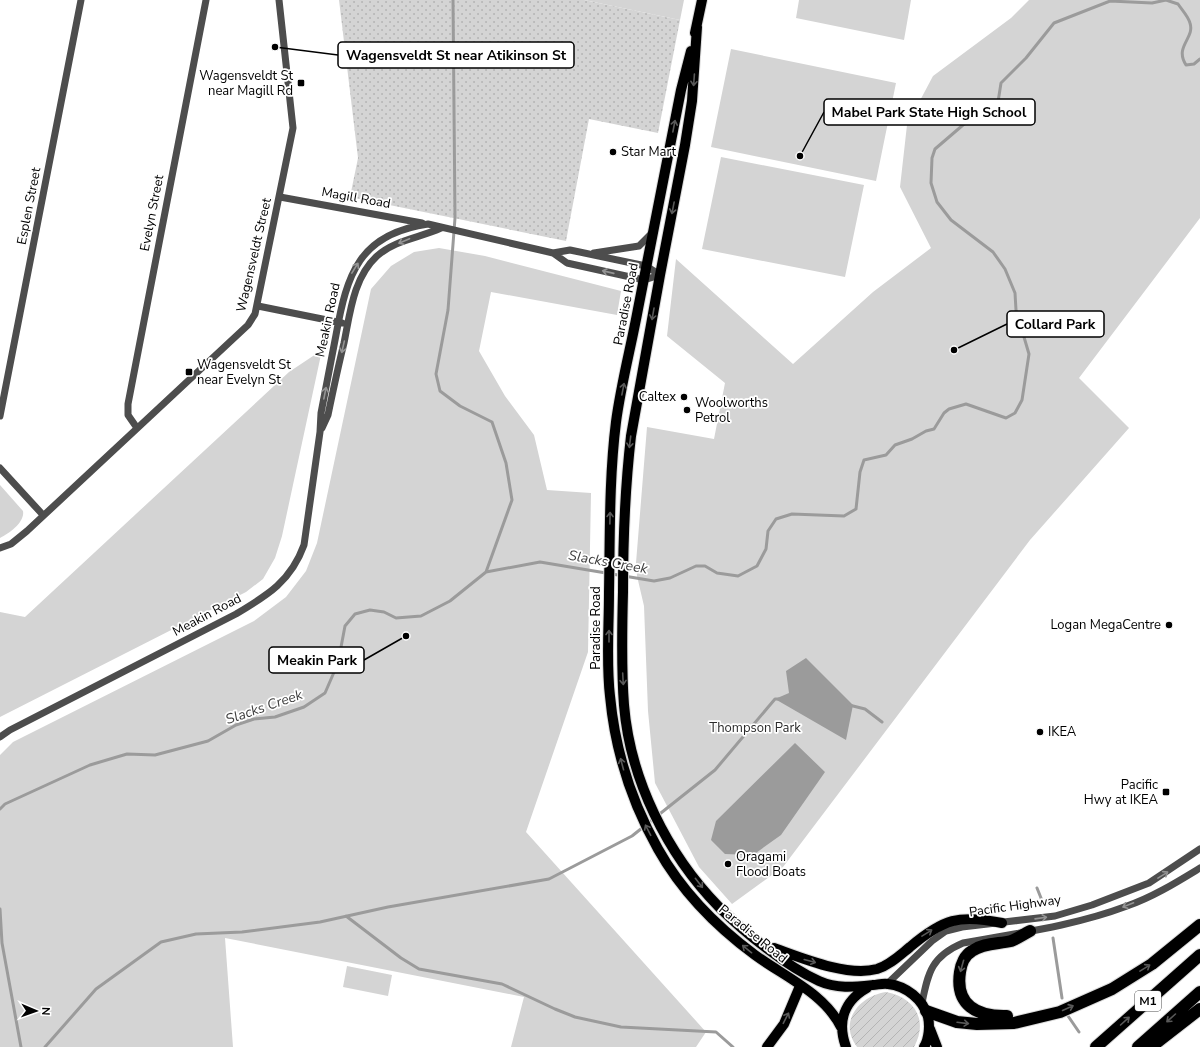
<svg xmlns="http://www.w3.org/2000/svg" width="1200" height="1047" viewBox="0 0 1200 1047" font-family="'Nunito Sans',sans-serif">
  <defs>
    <pattern id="grass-dots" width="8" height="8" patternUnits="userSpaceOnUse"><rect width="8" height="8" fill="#d4d4d4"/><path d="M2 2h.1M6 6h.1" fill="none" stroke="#b4b4b4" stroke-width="1.8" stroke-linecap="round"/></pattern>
    <pattern id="garden-furrows" width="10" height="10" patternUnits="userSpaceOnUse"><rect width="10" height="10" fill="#d4d4d4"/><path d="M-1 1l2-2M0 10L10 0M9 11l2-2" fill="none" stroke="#b4b4b4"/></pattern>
  </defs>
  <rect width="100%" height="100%" fill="#fff"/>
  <path fill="url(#grass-dots)" d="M339 0H584L680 20 658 133 589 119 566 241 350 197 358 158Z"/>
  <path fill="#d4d4d4" d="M584 0H684L680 20Z
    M799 0H911L904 40 796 18Z
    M1029 0H1200V218L1079 378 1129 428 1030 540 783 867 732 904 699 867 655 783 648 711 644 606 637 576 636 563 647 427 714 439 725 383 667 336 676 259 793 364 873 292 931 248 900 187 907 125 933 76 1011 18Z
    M731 49 896 83 876 181 711 147Z
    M721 157 864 185 845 277 702 249Z
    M439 248 485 256 621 291 617 315 491 292 479 351 505 396 534 435 547 490 591 493 588 652 526 832 706 1032 696 1047H511L524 997 225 938 233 1047H0V755L13 742 254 621 286 597 306 571 317 543 371 289 391 266 414 252Z
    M322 350 282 536 275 558 263 579 246 592 0 717V612L25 617 289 372Z
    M0 485 23 511C25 522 10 533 0 538Z
    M347 966 392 975 388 996 343 987Z"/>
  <path fill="url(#garden-furrows)" d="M886 992C914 997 929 1020 914 1047H857C838 1022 859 996 886 992Z"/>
  <path fill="#9b9b9b" d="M806 658 853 705 846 740 775 699 789 693 786 671Z
    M795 743 825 772 781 835 753 855 725 854 711 840 716 821Z"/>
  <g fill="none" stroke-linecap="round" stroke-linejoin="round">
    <path stroke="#9b9b9b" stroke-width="3" d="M453 0 455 218 448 310 436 374 440 391 460 406 492 422 506 463 512 500 486 572
      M849 705 865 709 882 722
      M0 809 5 804 90 765 127 754 155 755 208 741 236 725 254 719 275 717 304 707 325 693 338 663 345 626 355 614 370 610 384 612 396 618 421 616 450 601 486 572 540 562 654 581 670 578 696 566H705L717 573 738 576 757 566 766 549 768 531 776 519 792 514 844 516 856 509 860 472 864 460 886 455 895 445 912 439 926 431 934 429 944 413 949 409 966 404 1006 418 1015 413 1022 400 1029 354 1016 310 1015 293 1005 269 993 252 951 220 937 202 931 183 932 158 935 149 963 125 972 119 985 117 992 111 998 102 1001 83 1026 58 1054 23 1110 1 1152 3 1166 0 1178 4C1182 10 1188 16 1190 23 1195 39 1174 46 1186 65L1194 64 1200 59
      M1037 888 1043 903
      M0 909 2 943 21 1047
      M346 916 401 958 419 969 502 984 555 1009 575 1017 621 1027 716 1032 733 1047
      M1053 938 1062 998
      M1068 1016 1079 1032
      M45 1047 96 989 161 942 196 934 242 932 320 922 388 907 549 879 632 836 681 797 715 770 775 699H779"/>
    <g stroke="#dbdbdb" stroke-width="12">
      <path id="major" d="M697 27 692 101 685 145 660 275 631 436C625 488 623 539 623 592 622 629 621 667 624 705 630 779 667 854 719 907 745 933 786 966 819 981 837 989 854 987 873 985 877 985 883 983 888 984 906 986 923 999 928 1017 930 1026 929 1039 924 1047
        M695 33 702 0
        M691 51 681 90C666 163 652 236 638 309 631 347 621 384 616 422 609 478 610 536 609 593 609 627 606 662 610 696 615 750 631 801 658 849 681 890 717 927 755 955 785 977 824 993 841 1027
        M774 948C802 958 847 977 877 969 890 965 900 955 910 947 943 919 959 914 1002 923
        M930 1029 937 1047
        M767 1047 784 1024 800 986
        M846 1047C837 1022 844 1001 867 988"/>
    </g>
    <g stroke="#dbdbdb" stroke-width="14">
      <path id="highway" d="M926 1011 957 1022 977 1024 1014 1023 1060 1012 1112 989 1152 964 1200 925
        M1007 1016C977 1017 955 1005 960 972 961 964 965 955 972 951 983 943 998 944 1011 941 1017 939 1024 934 1030 931
        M1096 1047 1200 955
        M1138 1047 1200 992
        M1151 1047 1200 1009"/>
    </g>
    <path stroke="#4d4d4d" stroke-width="7" d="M280 197 422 223
      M553 253 570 250 646 266 660 275
      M594 253 639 246 652 233
      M258 306 342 323
      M0 416 81 0
      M137 428 128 415V404L206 0
      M322 428 328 415C333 391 338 367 344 343 350 314 353 278 377 256 395 240 419 238 441 228
      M0 468 43 515
      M0 548 11 544 27 531 248 325 255 314 293 128 279 0
      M0 737 10 730 236 614C268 595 291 581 304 545L320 432 321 413C326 387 331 361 336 335 347 274 359 234 428 224L553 253 567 263 644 280 660 275
      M888 983 932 941 946 931 962 927 1055 916 1092 905 1149 883 1200 849
      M922 1003C928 972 932 956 963 943 1018 933 1074 926 1127 906 1153 897 1177 882 1200 868"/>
    <use href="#major" stroke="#000" stroke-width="10"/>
    <use href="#highway" stroke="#000" stroke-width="12"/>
  </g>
  <defs><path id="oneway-shaft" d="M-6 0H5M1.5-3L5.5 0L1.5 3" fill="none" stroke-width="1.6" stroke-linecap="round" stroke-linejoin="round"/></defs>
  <g stroke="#595959">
    <use href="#oneway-shaft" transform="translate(694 80) rotate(94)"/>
    <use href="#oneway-shaft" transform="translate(674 126) rotate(-79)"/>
    <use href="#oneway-shaft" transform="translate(673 208) rotate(101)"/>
    <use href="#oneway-shaft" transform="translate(653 314) rotate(100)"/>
    <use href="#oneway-shaft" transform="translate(623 389) rotate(-79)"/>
    <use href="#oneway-shaft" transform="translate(630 442) rotate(97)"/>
    <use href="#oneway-shaft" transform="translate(610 518) rotate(-89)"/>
    <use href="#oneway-shaft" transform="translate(609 636) rotate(-90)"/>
    <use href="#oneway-shaft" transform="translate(623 679) rotate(87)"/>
    <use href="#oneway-shaft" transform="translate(622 764) rotate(-105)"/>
    <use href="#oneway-shaft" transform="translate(648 830) rotate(-117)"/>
    <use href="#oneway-shaft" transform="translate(699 883) rotate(52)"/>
    <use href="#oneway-shaft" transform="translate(927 933) rotate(-32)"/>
    <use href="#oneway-shaft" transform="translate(747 949) rotate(-141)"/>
    <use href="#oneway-shaft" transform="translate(810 961) rotate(15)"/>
    <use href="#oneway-shaft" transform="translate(962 966) rotate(106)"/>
    <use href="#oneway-shaft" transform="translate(1145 968) rotate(-32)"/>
    <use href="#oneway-shaft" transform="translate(1068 1008) rotate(-24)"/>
    <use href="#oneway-shaft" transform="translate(786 1018) rotate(-63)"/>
    <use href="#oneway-shaft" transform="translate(1171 1018) rotate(138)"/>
    <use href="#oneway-shaft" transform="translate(1125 1021) rotate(-42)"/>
    <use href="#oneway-shaft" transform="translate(963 1023) rotate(7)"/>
  </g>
  <g stroke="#949494">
    <use href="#oneway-shaft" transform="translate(404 241) rotate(157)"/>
    <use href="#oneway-shaft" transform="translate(355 268) rotate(-58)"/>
    <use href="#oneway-shaft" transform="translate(608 272) rotate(-167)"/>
    <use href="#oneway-shaft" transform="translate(343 347) rotate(103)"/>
    <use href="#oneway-shaft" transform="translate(325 393) rotate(-79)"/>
    <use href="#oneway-shaft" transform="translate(1163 875) rotate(-32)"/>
    <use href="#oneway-shaft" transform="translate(1128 905) rotate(158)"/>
    <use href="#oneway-shaft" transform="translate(1041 918) rotate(-8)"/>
  </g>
  <g fill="#000" stroke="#fff" stroke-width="1.5">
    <rect x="297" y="79" width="8" height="8" rx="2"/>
    <circle cx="613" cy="152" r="4"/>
    <rect x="185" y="368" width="8" height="8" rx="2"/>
    <circle cx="684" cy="397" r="4"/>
    <circle cx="687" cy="410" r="4"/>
    <circle cx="1169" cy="625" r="4"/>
    <circle cx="1040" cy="732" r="4"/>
    <rect x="1162" y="788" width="8" height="8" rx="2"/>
    <circle cx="728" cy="864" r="4"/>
  </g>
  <g text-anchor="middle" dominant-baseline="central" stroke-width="3.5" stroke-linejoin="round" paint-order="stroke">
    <rect fill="#fff" stroke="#4c4c4c" stroke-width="1" x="1135" y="991" width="26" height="20" rx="3"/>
    <g font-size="12" font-weight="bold" fill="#000">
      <text x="1148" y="1001">M1</text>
    </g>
    <g font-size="13" fill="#000" stroke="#fff" text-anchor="start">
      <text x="293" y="76" text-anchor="end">Wagensveldt St<tspan x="293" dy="15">near Magill Rd</tspan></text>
      <text x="621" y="152">Star Mart</text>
      <text x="197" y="365">Wagensveldt St<tspan x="197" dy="15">near Evelyn St</tspan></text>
      <text x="676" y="397" text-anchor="end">Caltex</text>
      <text x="695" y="403">Woolworths<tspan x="695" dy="15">Petrol</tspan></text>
      <text x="1161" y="625" text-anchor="end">Logan MegaCentre</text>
      <text x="1048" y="732">IKEA</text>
      <text x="1158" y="785" text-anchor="end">Pacific<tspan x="1158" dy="15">Hwy at IKEA</tspan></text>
      <text x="736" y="857">Oragami<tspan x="736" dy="15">Flood Boats</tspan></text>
    </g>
    <g font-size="13" fill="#000" stroke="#fff">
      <text transform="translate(356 198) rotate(10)">Magill Road</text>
      <text transform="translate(29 206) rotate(-79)">Esplen Street</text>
      <text transform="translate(152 213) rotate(-79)">Evelyn Street</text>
      <text transform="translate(254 255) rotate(-77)">Wagensveldt Street</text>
      <text transform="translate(626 304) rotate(-79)">Paradise Road</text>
      <text transform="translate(328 320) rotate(-78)">Meakin Road</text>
      <text transform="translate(207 615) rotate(-28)">Meakin Road</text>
      <text transform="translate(596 628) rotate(-90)">Paradise Road</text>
      <text transform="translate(1015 906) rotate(-8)">Pacific Highway</text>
      <text transform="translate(753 934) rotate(39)">Paradise Road</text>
    </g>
    <g font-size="13" fill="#2b2b2b" stroke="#fff">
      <text x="755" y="728">Thompson Park</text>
    </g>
    <g font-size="14" font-style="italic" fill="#3c3c3c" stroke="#fff">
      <text transform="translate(608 562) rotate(10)">Slacks Creek</text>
      <text transform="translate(264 707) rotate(-19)">Slacks Creek</text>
    </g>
  </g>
  <path fill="none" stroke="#000" stroke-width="1.5" d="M275 47L338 55M800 156L824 112M954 350L1007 324M406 636L364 660"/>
  <g fill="#000" stroke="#fff" stroke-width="1.5">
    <circle cx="275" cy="47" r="4"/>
    <circle cx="800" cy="156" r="4"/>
    <circle cx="954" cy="350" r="4"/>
    <circle cx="406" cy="636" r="4"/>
  </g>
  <g fill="#fff" stroke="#000" stroke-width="1.5">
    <rect x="338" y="42" width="236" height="26" rx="4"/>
    <rect x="824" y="99" width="211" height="26" rx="4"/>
    <rect x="1007" y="311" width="97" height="26" rx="4"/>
    <rect x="269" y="647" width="95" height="26" rx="4"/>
  </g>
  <g font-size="14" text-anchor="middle" font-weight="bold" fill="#000">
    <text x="456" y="60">Wagensveldt St near Atikinson St</text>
    <text x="929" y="117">Mabel Park State High School</text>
    <text x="1055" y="329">Collard Park</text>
    <text x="317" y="665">Meakin Park</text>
  </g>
  <g transform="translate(36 1011) rotate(92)" stroke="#ffffff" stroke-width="3" paint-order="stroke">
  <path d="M0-3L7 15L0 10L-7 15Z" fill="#000000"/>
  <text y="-6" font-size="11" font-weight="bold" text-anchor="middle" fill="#000000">N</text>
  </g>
</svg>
